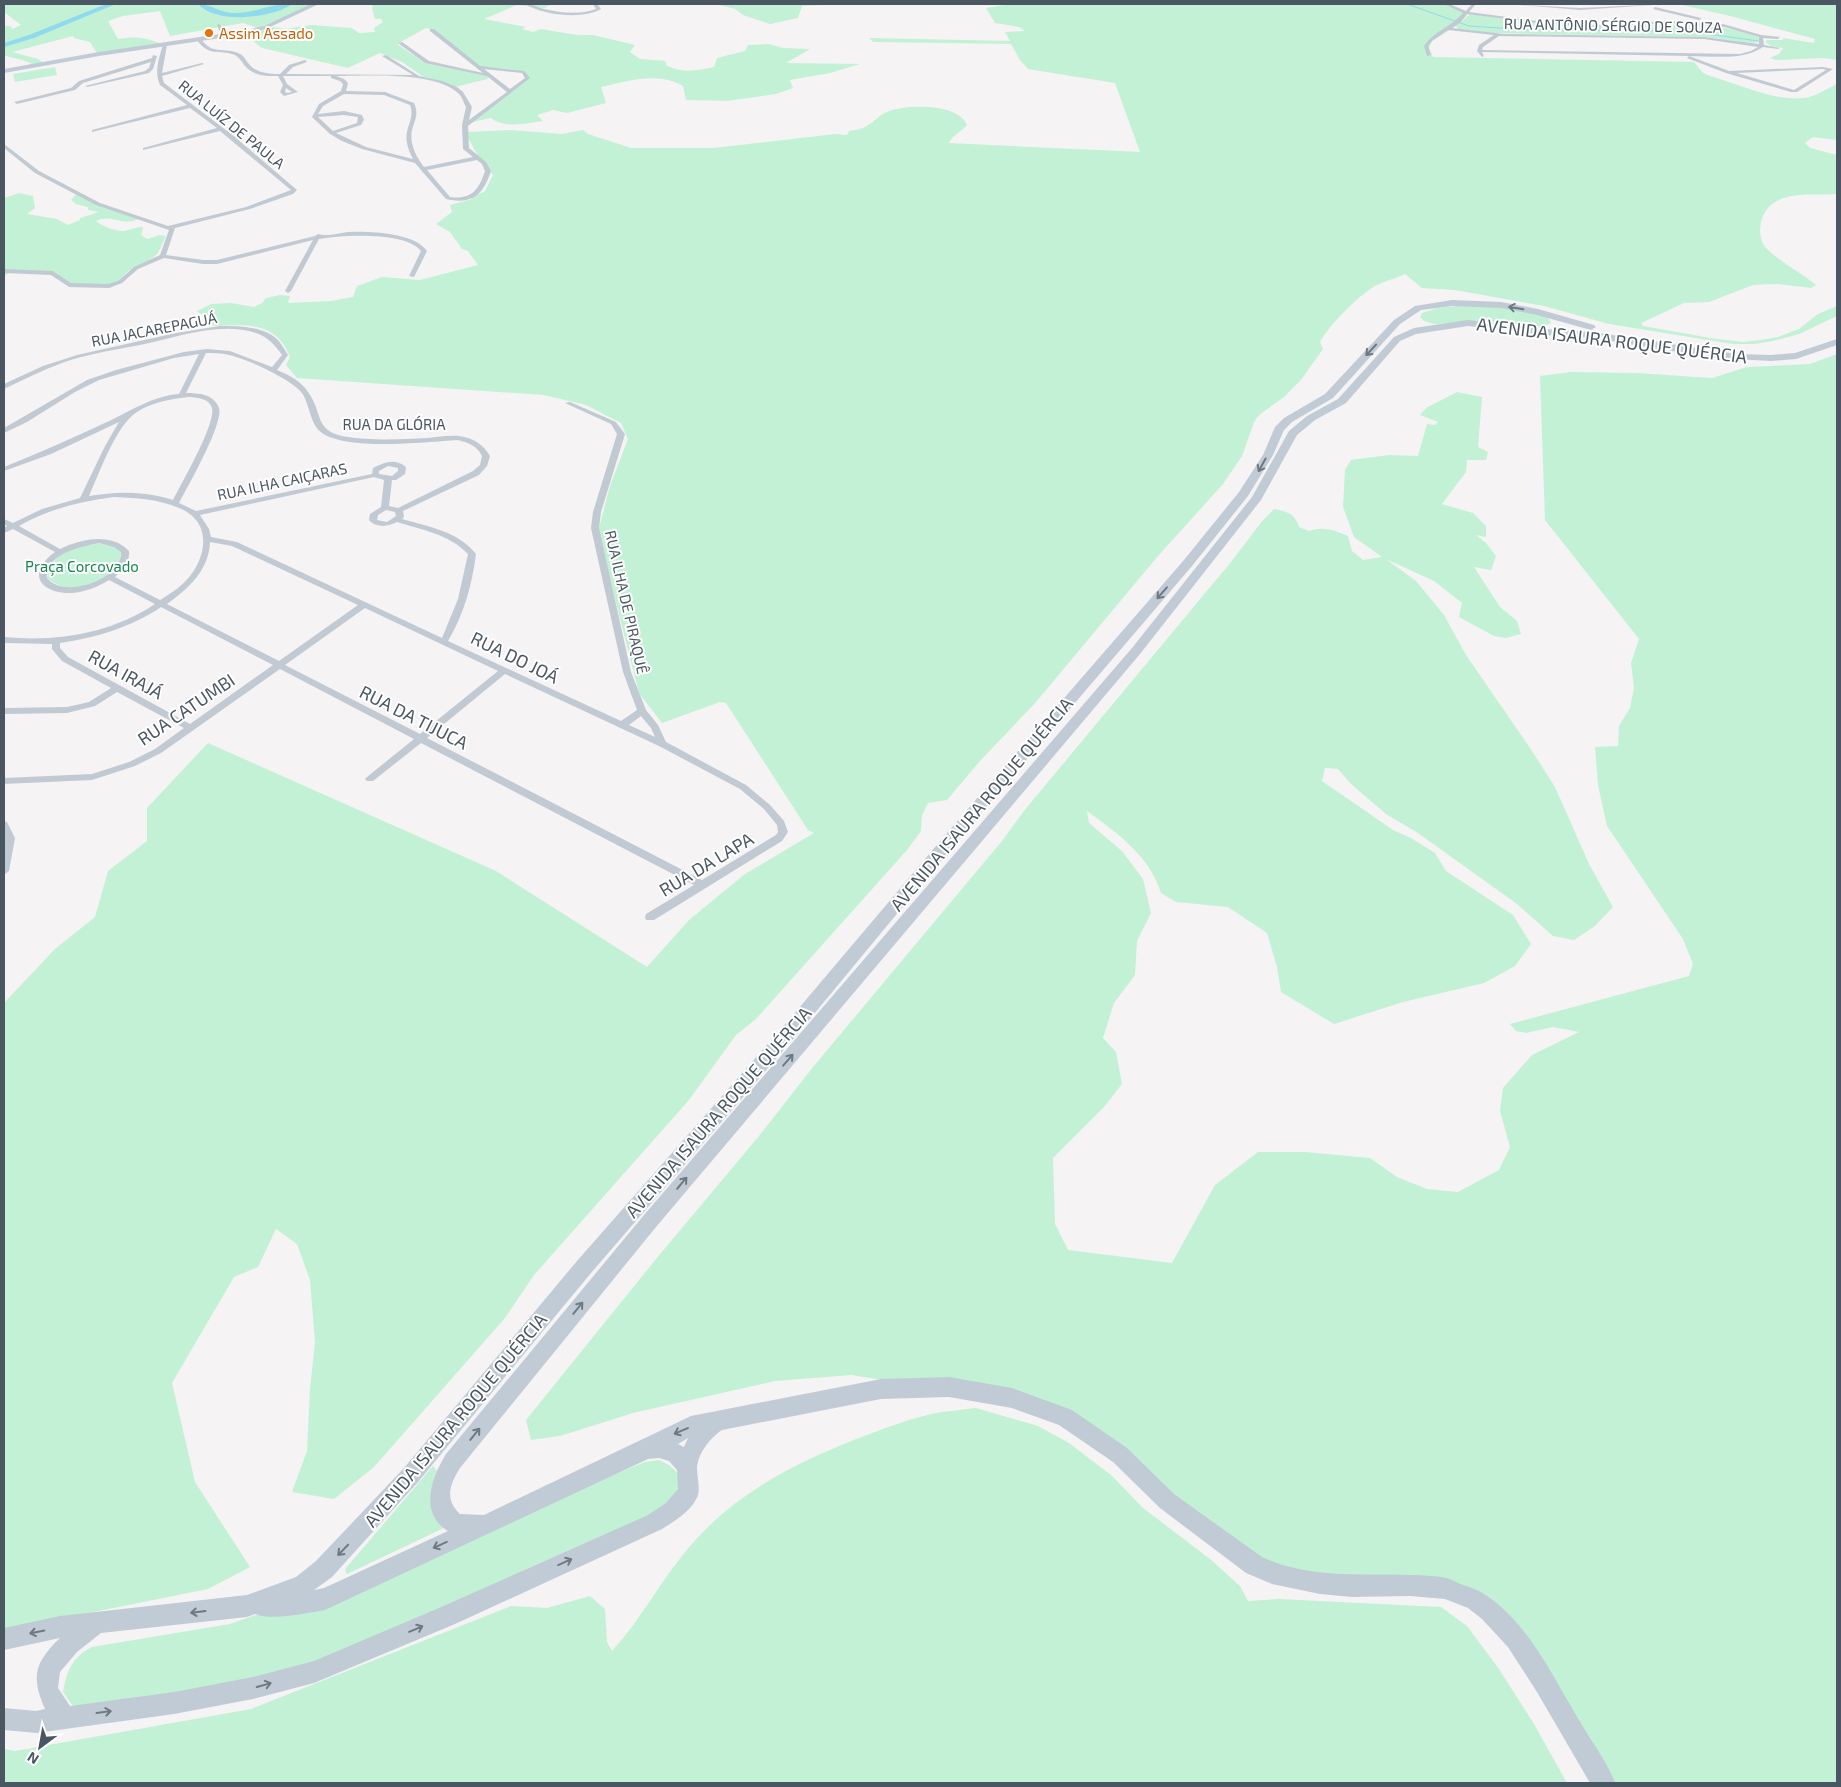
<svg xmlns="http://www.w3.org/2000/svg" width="1841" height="1787" viewBox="0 0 1841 1787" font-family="'Exo 2',sans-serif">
  <rect width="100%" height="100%" fill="#f5f3f3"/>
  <path fill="#c3f1d5" d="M4 4H317L258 28 243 23 170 36 160 11 123 16 108 21 118 39C134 36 146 37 161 44L97 53 90 42 74 38 73 36 12 52 38 59 44 63 34 65C24 59 14 59 4 55V26H11L12 29 21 25 4 12Z
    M373 4H552L544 8 517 5 484 19 526 27 522 29 533 32 541 29 577 35H593L635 45 630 52 640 59 665 61 667 66C683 73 697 71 714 67L717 58 745 51 748 45 769 44 783 48 810 49 786 63 860 64 830 73 790 80 793 88 776 94 727 101 686 100 683 86C658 71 627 81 601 87L606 103 567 113 553 110 537 115 543 121C527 123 505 129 491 118L472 122 527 78 524 72 509 69 479 67 432 30 426 28 397 44 425 63 491 76 487 79 455 87 422 76 402 62 380 53 348 68 262 48 244 34 274 27 286 29 310 25 352 28 359 33 375 32 374 28 383 22 381 19H375L372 9Z
    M700 4H841L802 6 798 18 770 24 743 15 735 9 720 5Z
    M1010 4H1444L1468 14 1458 25 1470 14C1482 15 1495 18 1508 19 1534 23 1561 25 1588 26 1645 28 1703 16 1758 37L1760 42 1752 43 1705 37 1489 33 1458 29 1456 26 1432 41 1429 48 1433 57 1694 62 1703 73 1710 76C1738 84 1781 104 1809 97 1818 95 1828 88 1837 84V140L1813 137 1805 143 1810 148 1837 155V194C1811 196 1769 188 1761 222 1759 230 1760 241 1766 248 1780 262 1800 272 1816 285L1811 288 1777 284 1753 285 1709 302 1684 303 1641 323 1643 326 1716 339 1743 342 1761 340 1778 337 1799 329 1818 314 1837 306V316L1799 334 1773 341 1755 344H1733L1609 324 1544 306 1455 290 1422 288 1405 274C1395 279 1384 281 1375 286 1358 296 1329 325 1320 342L1323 349 1300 381 1284 397 1259 415 1254 422 1242 456 1223 484 1158 556 1036 702 980 761 947 800 928 803 922 815 921 831 907 850 756 1019 736 1035 689 1100 534 1275 505 1318 374 1467 334 1499 292 1492 307 1451 310 1389 315 1342 310 1280 297 1244 276 1229 258 1267 234 1277 172 1383 195 1482 250 1567 208 1589 4 1630V1003L55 949 95 917 108 871 147 841V808L208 743 496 871 647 967 689 920 745 874 814 833 808 830 726 703 720 702 662 723 639 693 598 532 610 486 628 439 621 423 586 405 544 395 297 378 286 365 290 357C276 321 247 325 214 326L197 311 211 304 231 303 254 307 262 303 266 298 280 295 290 296 288 303 331 301 353 297 357 286 382 277 420 280 478 265 468 251 462 249 450 232 436 224 452 212 450 205 472 199 471 198 485 191 493 175 479 158 465 132 510 130 562 134 583 130 588 134 631 148H713L835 134 847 135 849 131C855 130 863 129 868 125 875 121 879 115 887 112 906 104 958 103 967 125 961 132 952 135 949 143L1140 152 1115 83 1028 69 1020 60 1011 44 873 42 869 38 1010 41 1005 32 1025 31 1019 27 995 23 986 8Z
    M1678 4H1837V60L1823 58 1776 60 1770 58 1779 54 1783 48 1771 46 1765 42 1767 40H1783V38L1814 43 1815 39 1730 16Z
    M55 67 57 75 15 82 13 74Z
    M19 193 33 196 35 208 27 214 57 219 68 225 80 220V218L99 212 88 210V207L76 204 71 200 76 194 96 204 138 219C123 227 111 213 96 221 101 226 115 231 123 231 130 230 135 227 143 227L141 235 147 239 160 235 166 236 158 253 151 259 128 271 117 282 110 285H73L55 272 14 270 4 276V198Z
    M1457 306H1493L1543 315 1549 319 1551 323 1541 328 1501 322 1434 324 1424 321 1420 317 1422 313 1438 308Z
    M1837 354V1783H1603L1545 1684 1475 1600 1272 1573 1065 1417 921 1386 851 1375 775 1381 633 1413 560 1436 531 1440 526 1420 656 1259 759 1136 813 1067 1002 841 1023 812 1231 562 1263 520 1274 509C1287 512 1295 513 1299 527L1309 531C1324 526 1334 530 1348 536L1352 551 1363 560 1382 557 1354 537 1343 507 1345 470 1351 460 1389 455 1418 456 1427 424 1435 425 1438 422 1420 415 1426 408 1457 392 1482 397 1478 447 1488 452 1486 460H1467L1466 472 1442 504 1473 513 1486 526V537L1476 535 1486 543 1496 556 1491 570 1474 567 1500 607 1517 621 1521 634 1506 638 1494 636 1459 617 1462 603 1434 581 1386 559 1416 581 1444 615 1466 655 1530 748 1555 787 1589 864 1613 907 1595 926 1574 940 1553 936 1517 904 1418 833 1386 814 1351 784 1338 769 1325 768 1322 781 1393 830 1411 838 1435 853 1446 871 1513 915 1531 944 1515 966 1484 983 1403 1002 1334 1024 1281 992 1277 967 1267 933 1228 907 1176 902 1161 893C1150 856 1117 833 1087 811L1089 823 1122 851 1143 879 1151 913 1137 941 1135 975 1114 1003 1103 1038 1116 1052 1122 1084 1104 1107 1053 1158 1055 1224 1068 1250 1172 1263 1215 1185 1258 1152H1305L1370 1158 1397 1177 1427 1189 1458 1192 1499 1170 1510 1147 1500 1111 1503 1088 1532 1055 1579 1032 1553 1027 1526 1033 1516 1031 1510 1024 1689 976 1693 964 1683 939 1607 826 1598 785 1595 747 1618 746 1619 726 1630 708 1634 687 1631 663 1639 639 1545 520 1540 376 1571 372 1637 373 1712 378 1747 367 1810 364Z
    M103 543 111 544 121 551 119 568C96 583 71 598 47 578 50 551 80 545 103 543Z
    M976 1408 1038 1426 1069 1443 1111 1475 1143 1508 1210 1559 1240 1586 1248 1601 1279 1599 1441 1607 1467 1626 1499 1669 1534 1724 1567 1783H4V1749L15 1751 251 1709 511 1606 547 1608 590 1596 605 1609 607 1642 612 1651C639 1622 657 1587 682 1556 728 1497 790 1465 859 1438 883 1429 906 1420 931 1414 946 1411 961 1410 976 1408Z
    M659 1460C687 1473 681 1483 670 1506L526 1569 490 1589 276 1677 81 1710 72 1705 63 1692C67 1671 72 1657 92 1647L230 1624 256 1615 277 1611 645 1462Z
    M433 1466 441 1476 444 1528 347 1574 345 1571 346 1568Z"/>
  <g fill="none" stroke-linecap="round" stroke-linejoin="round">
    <path stroke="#90daee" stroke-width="1" d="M1407 4 1469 26 1530 30 1687 31 1758 41"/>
    <path fill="#90daee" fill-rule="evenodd" d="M106 4H116L34 38 4 47V43L29 35Z
      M198 4C210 4 219 12 232 13 252 14 272 3 292 4 271 19 216 24 198 4Z"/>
    <path fill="#c1cad2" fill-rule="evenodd" d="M525 4C532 4 537 7 544 9 561 13 580 15 596 9L593 4H597L601 9C583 20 542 15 525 4Z
      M1444 4H1449L1466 11 1472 4H1476L1469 12 1538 21 1597 25 1669 21 1723 24 1761 35 1780 37 1778 39 1763 38 1764 45 1780 48 1778 49 1763 47C1742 61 1714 56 1689 56L1729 71 1823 67 1833 69 1797 92H1791L1726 73 1687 58 1689 56 1482 52 1484 56 1482 57 1477 51 1479 45 1494 35 1448 30 1432 41 1428 46 1431 55 1427 56 1424 46C1433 32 1452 26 1463 13ZM1467 14 1538 23 1597 27 1669 23 1725 27 1759 37V44L1704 37 1504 34 1452 28 1460 23ZM1499 36 1704 39 1758 47 1751 51 1740 54 1482 50 1483 47ZM1826 70 1794 90 1737 73 1823 69Z
      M1508 4 1580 8 1667 4 1580 10Z
      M1655 7 1701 18V19L1699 20 1653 9Z
      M217 24 221 25 224 34 220 33Z
      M430 29H434L480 66 524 71 530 78 468 126 469 148 486 162 491 171C483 195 472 205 446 199L415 163 362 149 342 141 330 134 312 117 319 104 341 91 343 84 340 81 331 78V76H283L287 84 298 92 284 96 280 92 283 85 278 76C266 76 254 76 245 66 242 62 240 58 235 55 218 49 209 57 197 40L201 39C213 56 224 46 240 54 244 56 245 59 248 63 256 73 267 74 280 74L289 65 305 60 307 62 293 67 286 74 413 75 382 56 386 55 419 76 442 81 457 87 463 92 472 107 469 120 507 92 487 76 425 63 398 43 402 42 429 61 483 73 430 31ZM484 69 522 73 525 78 510 89ZM336 76C367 76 436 71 459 94 462 97 464 103 466 107L462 125 463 149 473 157 424 167C416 157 409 143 412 130 415 119 419 114 414 103L385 92 346 91 348 83 344 79ZM286 88 292 92 287 93 285 92ZM344 94 384 95 410 105C414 116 409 122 407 132 405 142 409 151 413 159L366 147 336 133 361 125 364 120 362 115 344 111 318 114 323 106ZM344 115 358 117 357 123 333 131 318 117ZM477 160 482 164 485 171C479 190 471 200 450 197L427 170Z
      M165 44 167 45 162 73 202 63 204 64 162 76 164 83 235 137 297 190 293 194 250 209 175 228 166 255 203 260H217L315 236 318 234C327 237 340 233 349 232 370 231 415 233 427 251L414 277 409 276 421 251C406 231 342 235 319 239L291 291 288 293 285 291 313 240 217 264H203L164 258 138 269 122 283 109 288 69 287 51 275 4 273V269L53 271 71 283 108 284 118 281 134 267 160 255 169 230 96 205 35 173 4 148V144L39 171 100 203 168 226 246 207 291 190 220 131 143 150V148L217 128 190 108 92 132V130L187 105 160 85C154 72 159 58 163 45Z
      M153 55 157 56 153 69 149 73 87 87 85 86 145 71 149 68 151 62 83 83 75 90 17 104 14 102 71 88 79 81 152 58Z
      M220 326C239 326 262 326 277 339 281 343 285 350 288 355L277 370C289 375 301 381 308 392 324 414 313 432 348 437 374 441 402 439 428 438 438 437 449 435 459 436 473 438 483 444 490 456L487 466 479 475 403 511 404 517 402 519C429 527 458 531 476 554 472 585 464 614 448 641L621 721 637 710 623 672 591 528 593 512 617 434 611 424 565 403 570 402 616 422 625 434 601 512 599 528 631 672 646 710 658 725 666 742 746 785 770 805 784 821 788 832 782 841 654 920H646L645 917 646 914 694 885 421 743 373 781H367L365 779 367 777 414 739 280 669 161 753 135 766 92 780 4 784V778L92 774 129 762 155 749 184 728 117 692 95 706 67 713 4 714V708L67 707 89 702 111 688 62 661 52 649V644L4 643V637C56 642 110 634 155 604L109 580C98 587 85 592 72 593 41 594 25 574 55 552L13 529 4 533V528L7 526 4 524V519L13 523 42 509 80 498 105 446 119 422 51 454 4 471V467C39 453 73 438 107 422 131 411 152 396 179 394L199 354 174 358 99 380 75 392 27 422 4 433V428L87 380 116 370 184 352 207 349 230 351 272 367 282 355C275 345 268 337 256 333 219 321 176 338 140 345 114 350 87 354 62 363 43 370 25 379 6 388L4 389V384L43 366 77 355 176 333ZM206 353C213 353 221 353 229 355 245 358 293 380 302 393 310 405 310 425 322 433 348 451 426 442 458 440 469 443 477 446 482 456L480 465 473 471 398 508 389 506 392 480H396L405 474 406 467C395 458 385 462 373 468L372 474 196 511 179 503C188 486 224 423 219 408 214 394 198 393 186 393ZM189 397C198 398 209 398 212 408 216 424 181 484 173 500 146 491 117 491 89 496 99 474 116 425 137 412 152 402 171 399 189 397ZM388 466 398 468V471L392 476 379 474V471ZM374 477 384 480 381 507 370 514 369 520C376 528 388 527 397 522 422 530 449 534 468 554L458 599 442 638 237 542 211 537 209 529 200 515ZM114 497C137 498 158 499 179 508 209 520 208 549 193 572 185 584 172 593 160 600L115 577C123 569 130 563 129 551 111 532 81 539 60 549L19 526C49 509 81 501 114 497ZM386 510 395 512 396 516 387 522 377 520 378 515ZM210 542 232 546 358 605 279 661 167 604C189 588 209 570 210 542ZM100 543 114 547 121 552C123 579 64 600 47 578 44 554 83 546 100 543ZM161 607 273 665 190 724 68 657 60 648V643C95 638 132 627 161 607ZM365 608 498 671 420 734 285 665ZM505 674 659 746 740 789 764 809 777 825 778 832 776 835 702 880 427 738ZM641 716 651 728 655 737 629 725Z
      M4 821 7 822 15 838 9 871 4 875Z"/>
    <path fill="#c1cbd6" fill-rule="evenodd" d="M311 4H319L268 28 248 34 99 56 4 73V69L99 52 247 30 264 26Z
      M1452 300 1501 302 1538 309 1594 325 1596 327 1591 330 1537 315 1501 308 1452 306 1421 310 1400 324 1333 398 1292 422 1284 430 1273 455 1248 496 1192 566 957 841 800 1031 591 1273 418 1482 332 1577 314 1590 324 1588 448 1531C418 1513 432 1477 446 1454L644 1215 1132 648 1252 497 1289 431 1307 416 1338 399 1394 337 1414 328 1468 320 1544 329 1593 332 1737 354 1771 355 1795 353 1837 339V345L1796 359 1771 361 1714 358 1593 338 1544 335 1468 326 1416 334 1400 341 1346 403 1315 420 1297 435 1261 500 1140 654 656 1227 460 1468C450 1484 444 1499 460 1514L484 1515 691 1416 881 1379 949 1377 1012 1388 1072 1410 1127 1448 1174 1494 1262 1557C1318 1583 1382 1570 1442 1577 1449 1578 1456 1582 1463 1585 1470 1587 1478 1590 1484 1594 1528 1622 1553 1677 1579 1720 1591 1741 1607 1761 1615 1783H1590L1537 1692 1508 1647 1482 1619 1468 1608 1445 1599 1410 1596 1352 1597 1320 1594 1272 1584 1246 1573 1160 1508 1113 1462 1059 1425 1012 1408 949 1397 881 1399 722 1430C710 1438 698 1453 697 1468 697 1477 700 1486 698 1495 693 1510 675 1521 662 1529L455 1624 314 1683 253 1699 174 1714 36 1733 4 1730V1708L36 1711 45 1709C31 1677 34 1663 60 1638L4 1650V1628L60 1616 247 1595 296 1577 316 1561 404 1468 577 1261 788 1021 947 833 1184 560 1239 492 1263 455 1275 427 1284 418 1325 394 1394 320 1415 306ZM688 1438 684 1447 678 1444ZM659 1458 669 1461 677 1470 678 1489 666 1503 648 1515 439 1608 314 1661 253 1677 174 1692 70 1706 58 1688 60 1672 77 1652 101 1633 247 1617 255 1614C273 1621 306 1613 325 1610L648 1459Z"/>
  </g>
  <defs><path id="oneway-shaft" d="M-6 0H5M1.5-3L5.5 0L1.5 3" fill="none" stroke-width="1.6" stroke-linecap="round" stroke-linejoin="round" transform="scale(1.25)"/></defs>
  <g stroke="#6e7984">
    <use href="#oneway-shaft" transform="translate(1516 308) rotate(-170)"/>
    <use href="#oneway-shaft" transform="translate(1371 350) rotate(133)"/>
    <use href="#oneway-shaft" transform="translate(1262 465) rotate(119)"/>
    <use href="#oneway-shaft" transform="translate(1162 593) rotate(131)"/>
    <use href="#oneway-shaft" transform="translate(788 1060) rotate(-49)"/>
    <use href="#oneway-shaft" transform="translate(682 1183) rotate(-50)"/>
    <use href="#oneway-shaft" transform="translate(578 1308) rotate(-51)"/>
    <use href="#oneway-shaft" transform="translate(681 1431) rotate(157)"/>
    <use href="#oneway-shaft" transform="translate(475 1434) rotate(-51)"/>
    <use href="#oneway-shaft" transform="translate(440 1545) rotate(156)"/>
    <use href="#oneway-shaft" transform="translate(343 1550) rotate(134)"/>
    <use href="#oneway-shaft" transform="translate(565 1562) rotate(-24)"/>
    <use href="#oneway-shaft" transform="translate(198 1612) rotate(173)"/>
    <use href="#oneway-shaft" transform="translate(416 1629) rotate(-23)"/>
    <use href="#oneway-shaft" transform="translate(37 1632) rotate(168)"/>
    <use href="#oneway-shaft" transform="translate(264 1685) rotate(-15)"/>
    <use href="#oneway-shaft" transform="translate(104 1712) rotate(-8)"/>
  </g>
  <circle fill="#e8710a" stroke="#fff" stroke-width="2" cx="209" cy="33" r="5"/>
  <g text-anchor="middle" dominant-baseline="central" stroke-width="4" stroke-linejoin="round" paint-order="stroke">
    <g font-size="15" fill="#4a5661" stroke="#fff">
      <text transform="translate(1613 25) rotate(1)">RUA ANTÔNIO SÉRGIO DE SOUZA</text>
      <text transform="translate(232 124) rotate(39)">RUA LUÍZ DE PAULA</text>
      <text transform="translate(154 329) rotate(-11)">RUA JACAREPAGUÁ</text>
      <text x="394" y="424">RUA DA GLÓRIA</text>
      <text transform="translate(282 481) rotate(-12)">RUA ILHA CAIÇARAS</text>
      <text transform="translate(627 602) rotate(77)">RUA ILHA DE PIRAQUÊ</text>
    </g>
    <g font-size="15" fill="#c56008" stroke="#fff" text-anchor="start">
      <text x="219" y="33">Assim Assado</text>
    </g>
    <g font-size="15" fill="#17864f" stroke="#fff">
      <text x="82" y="566">Praça Corcovado</text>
    </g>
    <g font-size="18" fill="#4a5661" stroke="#fff">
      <text transform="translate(1612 340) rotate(7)">AVENIDA ISAURA ROQUE QUÉRCIA</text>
      <text transform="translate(515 657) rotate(26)">RUA DO JOÁ</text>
      <text transform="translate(126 674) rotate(29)">RUA IRAJÁ</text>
      <text transform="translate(186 709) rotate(-34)">RUA CATUMBI</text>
      <text transform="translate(414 717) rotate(27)">RUA DA TIJUCA</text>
      <text transform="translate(981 804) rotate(-50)">AVENIDA ISAURA ROQUE QUÉRCIA</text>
      <text transform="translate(706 864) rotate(-31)">RUA DA LAPA</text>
      <text transform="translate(718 1112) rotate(-49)">AVENIDA ISAURA ROQUE QUÉRCIA</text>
      <text transform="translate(455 1420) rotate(-50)">AVENIDA ISAURA ROQUE QUÉRCIA</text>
    </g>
  </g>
  <rect width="1841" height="1787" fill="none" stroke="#4a5661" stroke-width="10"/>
  <g transform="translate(40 1747) rotate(212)" stroke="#ffffff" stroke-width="4" paint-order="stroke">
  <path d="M0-4L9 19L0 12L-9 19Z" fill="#4a5661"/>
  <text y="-8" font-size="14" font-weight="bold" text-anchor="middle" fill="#4a5661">N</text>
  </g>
</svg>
